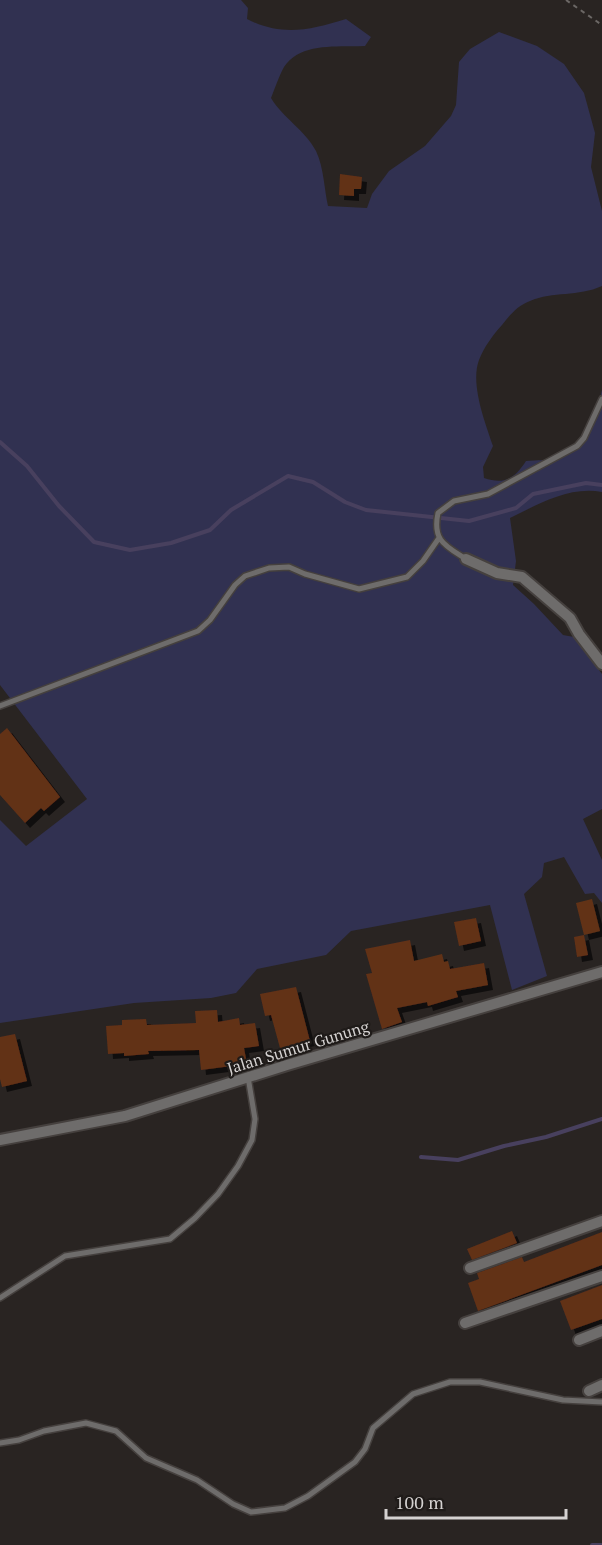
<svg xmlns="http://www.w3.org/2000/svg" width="602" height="1545" viewBox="0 0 602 1545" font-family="'PT Serif',serif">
  <defs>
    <filter id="shadow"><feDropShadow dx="5" dy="5" stdDeviation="0" flood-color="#0009"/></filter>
  </defs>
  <rect width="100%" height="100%" fill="#292422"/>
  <path fill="#313151" d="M0 0H241L248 8 247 19C282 37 310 30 346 19L371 37 365 46C338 47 300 42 284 67 279 76 275 88 271 98 283 118 305 130 316 151 324 168 324 188 328 206L367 208 372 194 389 171 425 146 451 116 456 105 459 62 470 49 499 32 537 46 564 64 584 93 595 133 591 167 602 211V286C578 297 553 291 530 301 517 306 510 315 502 325 493 335 484 347 479 360 470 384 485 422 493 446L483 467 484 478C505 485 515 478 526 461 536 460 549 461 559 457 581 450 597 411 602 390V492C569 486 539 504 510 518L516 561 513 585 534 604 563 635 574 637 602 674V809L583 819 602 860V903L594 893 585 894 564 857 544 863 542 877 524 894 547 976 512 990 490 905 351 931 326 955 257 969 236 993 211 998 134 1003 0 1023V820L26 846 87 799 0 685Z"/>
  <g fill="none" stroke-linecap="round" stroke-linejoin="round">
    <path stroke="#48405e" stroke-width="4" d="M0 442 27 466 59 506 94 542 130 550 171 543 210 530 231 510 288 476 313 482 345 502 366 510 469 521 516 508 533 494 586 483 602 485
      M421 1157 458 1160 504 1146 546 1137 602 1119
      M592 1545H601"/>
  </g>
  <path fill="#623017" filter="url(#shadow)" d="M340 174 362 177 361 189H354V196L339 195Z
    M7 728 60 797 44 811 41 808 25 823 0 795V734Z
    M592 899 600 931 584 935 576 903Z
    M476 918 481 941 459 946 454 922Z
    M584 935 588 955 577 957 574 937Z
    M410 940 414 961 442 954 444 962 448 961 450 969 484 963 488 985 456 991 458 997 428 1006 427 1002 397 1008 402 1022 382 1029 366 974 372 973 365 949Z
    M296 987 310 1041 280 1048 271 1015 265 1016 260 994Z
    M217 1010 218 1022 239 1018 240 1025 255 1023 259 1046 244 1048 247 1064 201 1070 199 1050 148 1051 149 1054 124 1056V1053L108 1054 106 1026 122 1025V1020L146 1019 147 1025 196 1023 195 1011Z
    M15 1034 27 1081 2 1087 0 1079V1037Z
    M512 1231 517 1243 472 1260 467 1249Z
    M602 1232V1265L478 1311 468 1283 479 1279 477 1273 522 1257 524 1262Z
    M602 1285V1319L571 1330 560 1301Z"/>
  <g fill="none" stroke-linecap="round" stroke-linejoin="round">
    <g stroke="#45403e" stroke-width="8">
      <path id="service" d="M466 559C446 546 432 541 438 513L454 501 488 494 577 446 584 438 602 399
        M0 706 198 631 210 620 235 585 245 576 269 568 289 567 305 574 359 589 407 577 423 561 439 538
        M0 1298 65 1256 170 1239 195 1218 218 1194 238 1166 252 1140 255 1119 248 1077
        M0 1443 19 1440 44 1431 86 1423 116 1431 146 1458 197 1480 233 1504 251 1512 285 1508 308 1496 355 1462 365 1449 373 1428 413 1394 450 1382H480L563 1400 602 1402"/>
    </g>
    <g stroke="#45403e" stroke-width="14">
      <path id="minor" d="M466 559 497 573 522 577 570 618 579 634 602 664
        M0 1140 125 1116 287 1065 602 972
        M470 1268 602 1221
        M465 1323 602 1276
        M579 1340 602 1331
        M589 1391 602 1385"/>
    </g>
    <path stroke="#6b6765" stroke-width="2" stroke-dasharray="4.5 4.5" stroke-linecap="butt" d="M566 0 602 25"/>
    <use href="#service" stroke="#6e6c6b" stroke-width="5"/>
    <use href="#minor" stroke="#6e6c6b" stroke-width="10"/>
  </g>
  <g text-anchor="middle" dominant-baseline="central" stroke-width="4.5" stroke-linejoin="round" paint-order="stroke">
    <g font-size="16" fill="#d5d2d1" stroke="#1f1b19">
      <text transform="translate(298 1047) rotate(-17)">Jalan Sumur Gunung</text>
    </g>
  </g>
  <path d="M386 1509v9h180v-9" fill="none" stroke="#d5d2d1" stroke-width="3"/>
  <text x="395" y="1509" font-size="18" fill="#d5d2d1" stroke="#1f1b19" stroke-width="4.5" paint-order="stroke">100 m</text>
</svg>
